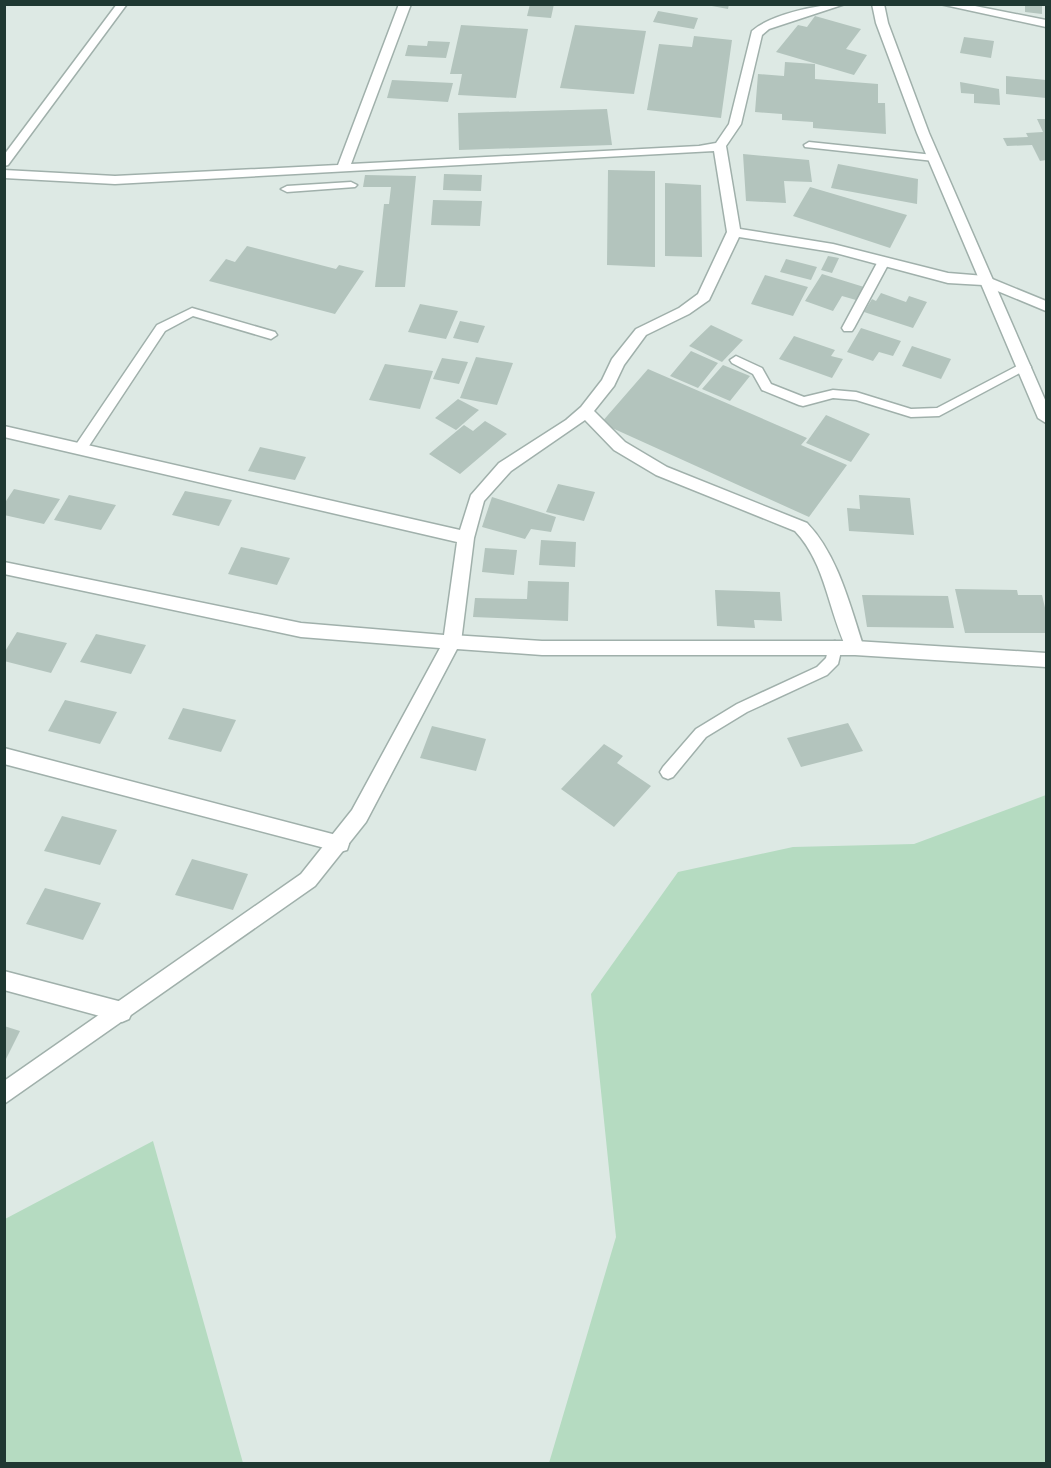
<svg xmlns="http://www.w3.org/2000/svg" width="1051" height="1468" viewBox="0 0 1051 1468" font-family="Ubuntu,sans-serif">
  <rect width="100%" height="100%" fill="#dde9e4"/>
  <path fill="#b5dbc1" d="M1046 795V1463H549L616 1237 591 994 678 872 793 847 914 844Z
    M153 1141 243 1463H5V1219Z"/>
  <path fill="#b3c4bd" d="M530 4H554L551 18 527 16Z
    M701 4H729L728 9Z
    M1025 4H1042V14L1025 12Z
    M658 11 698 18 694 29 653 22Z
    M815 16 861 29 846 49 867 55 854 75 776 52 798 25 807 27Z
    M461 25 528 29 516 98 458 95 462 74H450Z
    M575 25 646 31 634 94 560 88Z
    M694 36 732 40 721 118 647 110 659 44 692 47Z
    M964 37 994 41 991 58 960 53Z
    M428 41 450 42 446 58 405 56 408 45 427 46Z
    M785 62 815 64V79L878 84V103H885L886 134 813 128V122L782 120V114L755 112 758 74 784 76Z
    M1006 76 1046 80V98L1006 94Z
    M392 80 453 83 448 102 387 98Z
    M960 82 999 89 1000 105 974 103V94L961 93Z
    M607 109 612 145 459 150 458 113Z
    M1037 119H1046V160L1040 161 1032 145 1007 146 1003 138 1028 137 1026 133 1043 132Z
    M743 154 809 160 812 182 784 181 786 203 746 201Z
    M838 164 918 179 917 204 831 188Z
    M608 170 655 171V267L607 265Z
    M444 174 482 175 481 191 443 190Z
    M365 175 416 176 405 287H375L384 204H389L391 187H363Z
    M665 183 701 185 702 257 665 256Z
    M810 187 861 202 907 215 890 248 793 216Z
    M433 200 482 201 480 226 431 225Z
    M247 246 336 269 339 265 364 271 335 314 209 281 226 259 235 262Z
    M828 256 839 258 832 273 821 270Z
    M786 259 817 267 811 280 780 272Z
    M822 274 864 287 856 300 842 296 833 311 805 301Z
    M765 275 808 287 793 316 751 304Z
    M881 293 906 302 909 296 927 302 913 328 864 312 872 299 876 301Z
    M420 304 458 311 446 339 408 332Z
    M460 321 485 326 478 343 453 338Z
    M711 325 743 340 722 362 689 346Z
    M861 328 901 341 893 356 879 352 873 361 847 352Z
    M794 336 835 350 831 356 843 359 832 378 779 359Z
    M912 346 951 359 941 379 902 366Z
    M691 351 718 363 698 388 670 376Z
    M476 357 513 363 497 405 460 398Z
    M442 358 468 362 459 384 433 379Z
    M385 364 433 371 420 409 369 400Z
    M723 365 750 376 730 401 702 389Z
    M648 369 807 438 801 445 847 465 809 517 601 423Z
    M458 399 479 410 456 430 435 418Z
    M826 415 870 434 851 462 806 443Z
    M485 421 507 434 460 474 429 454 464 425 473 431Z
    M260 447 306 457 295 480 248 471Z
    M558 484 595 492 584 521 546 512Z
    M14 489 60 499 44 524 4 515V504Z
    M185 491 232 500 219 526 172 515Z
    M69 495 116 505 101 530 54 520Z
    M859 495 910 498 914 535 849 531 847 508 860 509Z
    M492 497 556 517 551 532 531 529 525 539 482 527Z
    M541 540 576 542 575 567 539 565Z
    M241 547 290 558 277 585 228 574Z
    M485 548 517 550 514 575 482 572Z
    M528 581 569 582 568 621 473 617 475 598 527 599Z
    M955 589 1017 590 1018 595H1042L1046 612V633H965Z
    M715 590 780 592 782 621 754 620 755 628 717 626Z
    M862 595 948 596 954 628 867 627Z
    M17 632 67 643 51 673 4 661V653Z
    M96 634 146 645 131 674 80 662Z
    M65 700 117 712 100 744 48 731Z
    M183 708 236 720 221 752 168 739Z
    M848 723 863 751 801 767 787 738Z
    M432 726 486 739 476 771 420 758Z
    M604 744 623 756 617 763 651 786 614 827 561 789Z
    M62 816 117 830 100 865 44 851Z
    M192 859 248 874 233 910 175 895Z
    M45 888 101 903 83 940 26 924Z
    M4 1026 20 1031 4 1063Z"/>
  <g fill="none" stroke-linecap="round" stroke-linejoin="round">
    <g stroke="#a0b0ab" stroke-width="3">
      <path id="service" d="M117 4H127L8 165 4 166V155Z
        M809 142 934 155 939 158 934 161 805 147 804 145Z
        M351 182 357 185 355 187 287 192 281 189 287 186Z
        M883 259 889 263 854 328 852 331H844L842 328 877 263Z
        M192 308 275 332 277 335 271 339 193 316 165 331 85 452H75L74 449 75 446 157 325Z
        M736 356 762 368 771 384 804 397 833 390 856 392 911 409 937 408 1021 364H1029L1031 367 939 416 911 417 856 400 833 398 803 406 799 405 762 390 753 374 732 363 730 360Z
        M835 641 842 647 838 664 827 675 747 712 706 737 673 777 668 779 663 777 660 772 663 767 696 729 737 704 817 667 826 658 830 643Z"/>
    </g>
    <g stroke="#a0b0ab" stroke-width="3">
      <path id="minor" d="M399 4H411L351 164 699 146 716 143 729 124 752 31C771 14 820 4 845 4L769 29 762 35 741 124 726 146 740 229 833 244 948 273 985 276 1046 301V311L983 285 948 283 832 252 739 237 709 300 689 314 646 335 624 365 614 386 594 411 625 442 667 467 807 523C838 555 850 606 864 648L861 653H849C828 613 827 565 795 531L656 475 614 450 585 420 511 471 484 501 474 538 461 642 458 647 452 649 301 637 4 574V562L301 623 444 635 457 542 4 437V426L460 530 471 495 499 463 566 420 581 407 602 380 612 359 636 329 679 308 698 294 727 232 714 151 115 184 4 178V170L115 176 338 165Z
        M940 4H965L1046 20V27Z
        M4 748 340 836 347 838 349 844 347 850 340 852 4 764Z
        M4 971 122 1002 129 1005 132 1012 129 1019 122 1022 4 990Z"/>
    </g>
    <g stroke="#a0b0ab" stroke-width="3">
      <path id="tertiary" d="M872 4H884L888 23 929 133 1046 402V423L1038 418 917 133 876 23Z
        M452 635 542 641H855L1046 653V667L855 655H542L457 649 366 822 315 886 4 1104V1081L301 874 352 810 446 637Z"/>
    </g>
    <use href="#service" fill="#fff" fill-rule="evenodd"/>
    <use href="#minor" fill="#fff" fill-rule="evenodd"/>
    <use href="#tertiary" fill="#fff" fill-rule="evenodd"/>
  </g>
  <rect width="1051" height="1468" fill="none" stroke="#1f3832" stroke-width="12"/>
</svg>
